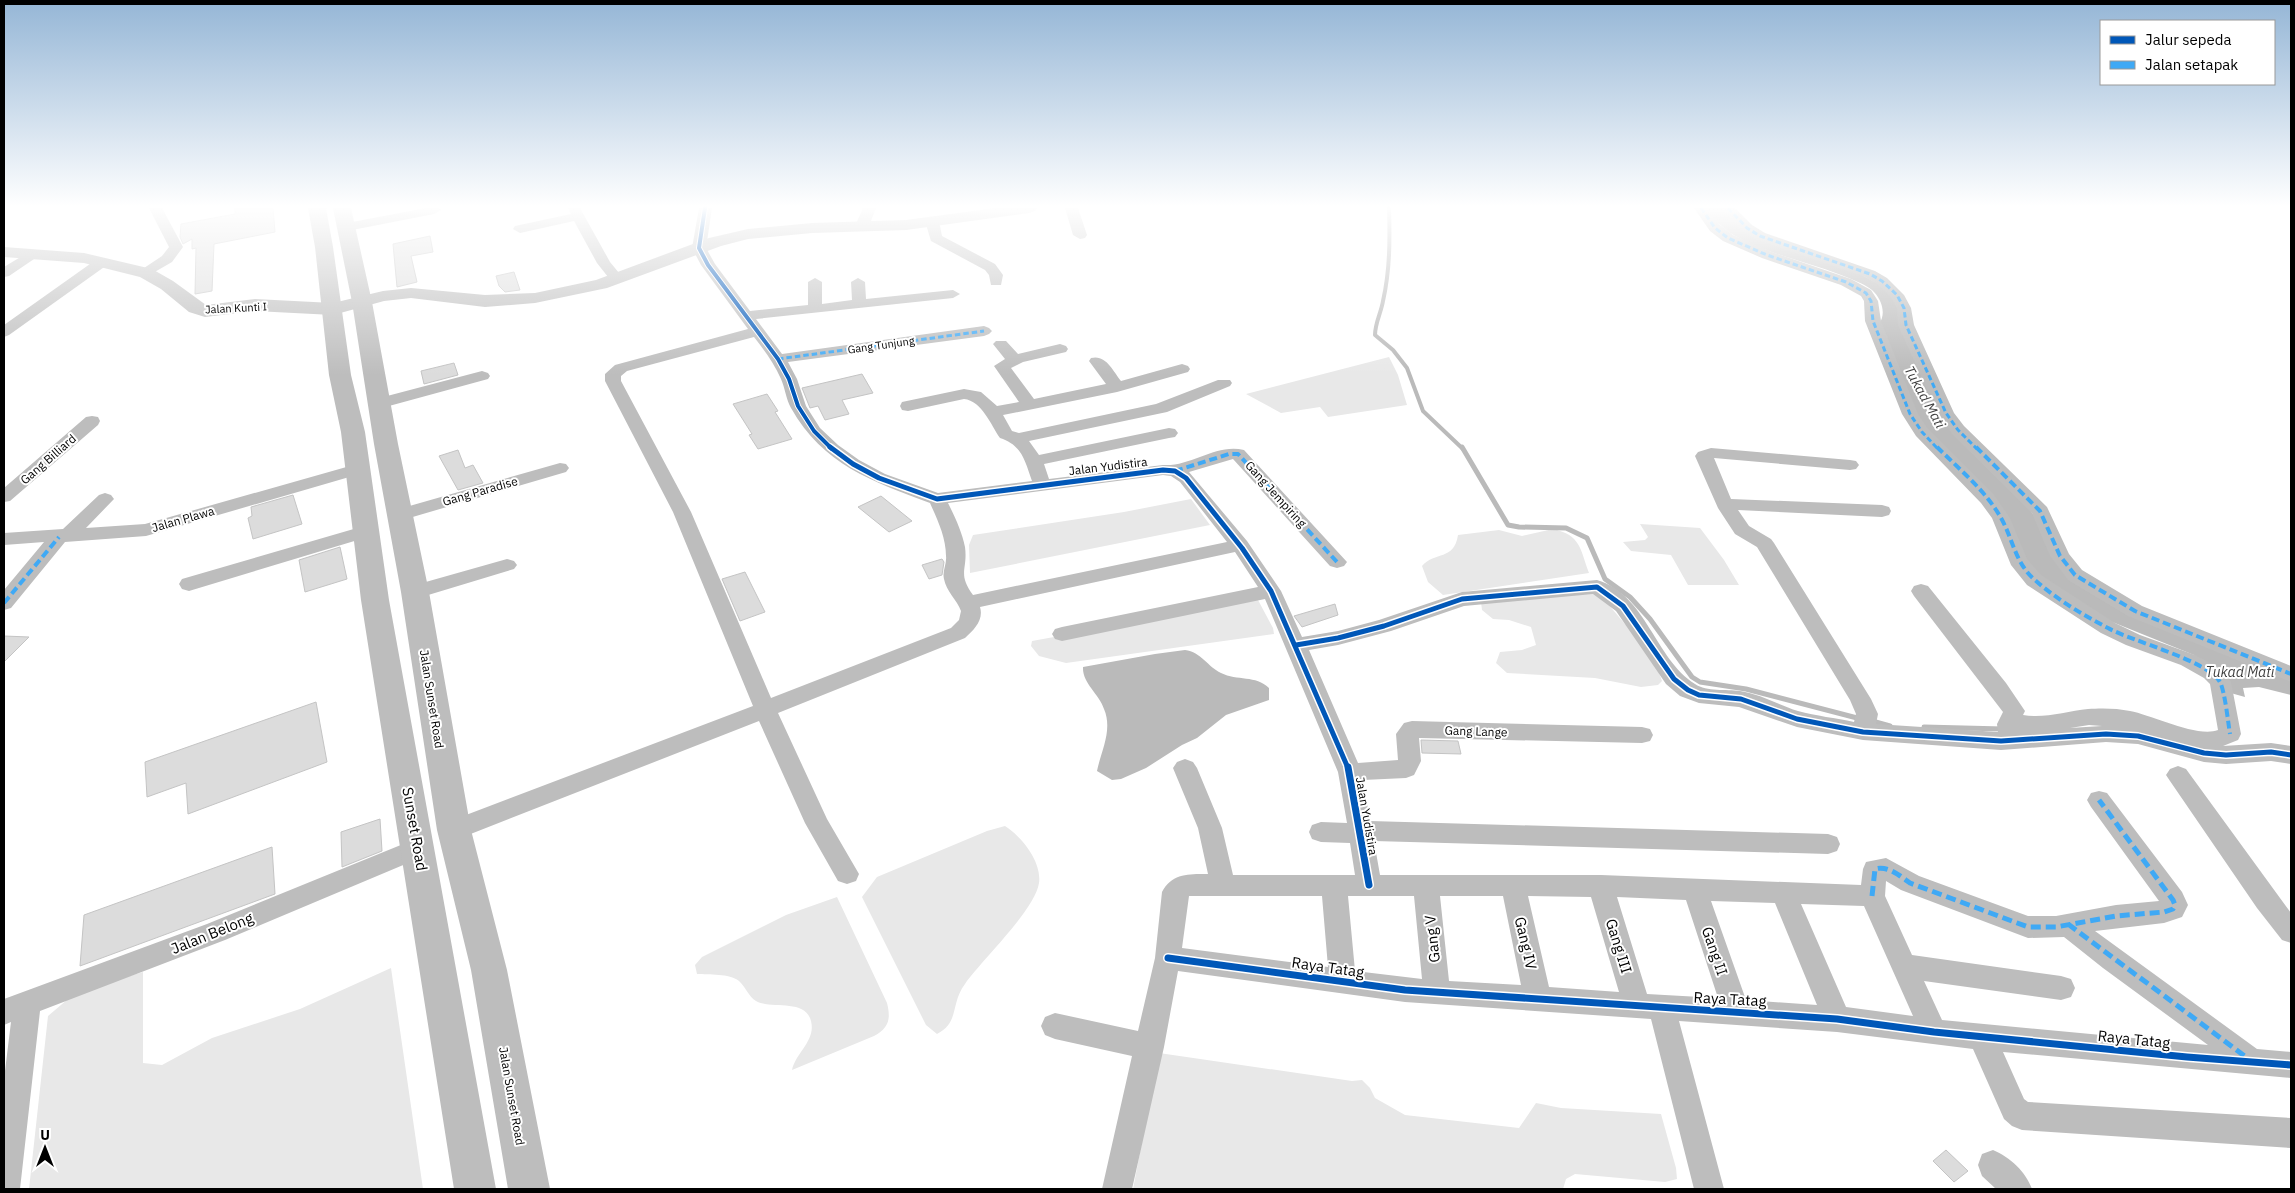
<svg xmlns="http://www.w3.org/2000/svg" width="2295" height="1193" viewBox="0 0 2295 1193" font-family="'IBM Plex Sans',sans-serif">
  <rect width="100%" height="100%" fill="#fff"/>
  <path fill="#e8e8e8" d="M1389 357 1398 375 1407 405 1328 417 1320 407 1281 413 1246 394Z
    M1191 499 1210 525 970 573 969 545 973 535 1124 512Z
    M1640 524 1700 528 1724 560 1739 585H1688L1671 555 1631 551 1623 542 1645 540 1648 537Z
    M1553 529C1581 535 1580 549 1589 573L1443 595 1428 582 1422 566C1435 551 1454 561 1458 535L1499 530 1522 536Z
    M1600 594C1617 616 1655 655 1662 681L1658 685 1641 687 1595 678 1507 673 1496 663 1500 652 1522 650 1536 645 1531 627 1509 620 1493 619 1482 610 1481 602 1532 595Z
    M1258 600 1273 628 1274 634 1066 663 1039 656 1031 646 1032 641Z
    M1005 826C1022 837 1042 862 1039 883 1035 910 981 961 965 984 950 1004 960 1022 937 1034L926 1025 862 897 877 877 987 831Z
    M837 897 887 1003C891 1019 889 1028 874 1036L792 1070C796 1052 816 1041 811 1021 805 998 772 1010 756 1001 749 997 745 986 739 981 729 973 709 975 697 974L695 965 702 957 786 915Z
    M391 968 423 1189H29L48 1016 68 999 92 987 143 972V1063L162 1065 212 1038 300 1009Z
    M1159 1053 1352 1081 1362 1080 1370 1088 1375 1098 1405 1115 1519 1128 1536 1103 1561 1108 1661 1114 1676 1168 1677 1179 1665 1182 1575 1174 1566 1179 1563 1189H1133Z"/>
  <path fill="#bababa" d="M1706 208H1725L1741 226 1843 265 1890 290 1934 395 2027 505 2076 580 2275 670 2291 676V695L2259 687 2243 688 2245 697 2227 692 2194 655 2090 613 2036 572 1920 421 1879 324C1887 313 1881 298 1872 290 1863 283 1851 279 1841 275 1807 262 1771 255 1739 238 1725 231 1715 221 1706 208Z
    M1185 650C1201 652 1208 667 1221 673 1237 681 1256 675 1269 688V700L1226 715 1197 738 1182 745 1146 768 1121 779 1112 780 1097 771C1101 751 1113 730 1104 709 1099 694 1082 683 1083 667L1155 654Z"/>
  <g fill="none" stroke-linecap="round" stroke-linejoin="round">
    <path stroke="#bababa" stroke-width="4" d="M1389 208C1390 240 1390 270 1383 301 1381 313 1375 323 1375 335L1393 350 1407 368 1423 411 1463 449"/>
    <path stroke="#bababa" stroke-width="5" d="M1462 447 1508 525 1519 527 1566 528 1587 538 1605 579 1630 597 1650 619 1692 677 1700 682 1746 689 1861 719
      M1872 721 1890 726
      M1924 727 2003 729"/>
  </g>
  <path fill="#dcdcdc" stroke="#c4c4c4" d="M235 208H273L275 232 214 244 212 291 195 294 196 248 192 249V239L183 244 180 237 181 224 235 214Z
    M430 236 433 252 411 256 417 282 397 287 393 244Z
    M514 272 520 290 505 292 499 286 496 276Z
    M454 363 458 375 424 384 421 371Z
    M862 374 873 393 842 400 849 414 825 420 818 406 810 408 802 388Z
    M767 394 778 411 775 412 792 439 758 449 749 435 752 434 733 404Z
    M458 450 465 468 473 465 483 483 458 490 439 456Z
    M293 495 302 524 253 539 248 518 252 516 251 507Z
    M881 496 912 521 889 532 858 507Z
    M340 547 347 579 305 592 299 560Z
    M942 559 944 562 942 575 929 579 922 565Z
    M745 572 765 612 740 621 722 579Z
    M1335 604 1338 615 1302 627 1294 616Z
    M4 636 29 637 4 662Z
    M316 702 327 762 188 814 186 783 147 797 145 762Z
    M1421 740 1458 741 1461 754 1422 753Z
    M380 819 382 851 342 867 341 832Z
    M272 847 275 894 80 966 84 915Z
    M1946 1150 1968 1171 1954 1182 1933 1161Z"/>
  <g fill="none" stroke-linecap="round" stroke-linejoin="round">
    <path fill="#bdbdbd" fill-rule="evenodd" d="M149 208H162L183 247 172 262 146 277 141 276 139 273 141 270 162 256 169 247Z
      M426 208H439L441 210 434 214 347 231 340 227 347 223Z
      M568 208H580L610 262 624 279 622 282H612L597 263 574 221 520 233 513 229 515 226 571 214Z
      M699 208H712L706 248 715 264 750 311 808 305V282L815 278 822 282V304L852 300 851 282 858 278 865 282 866 299 953 290 960 294 953 298 756 319 782 354 984 326 989 328 992 331 989 334 984 336 788 362 797 379 806 406 820 428 838 445 859 460 885 474 938 493 1032 481C1025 461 1022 445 1000 438 991 425 982 401 964 399L908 411 902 410 900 406 902 402 964 389 981 392 997 406 1019 402 994 366 1005 359 993 344 996 341H1006L1018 354 1060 344 1066 346 1068 349 1066 352 1023 362 1011 368 1034 399 1106 384 1089 361 1091 358C1106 354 1113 371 1121 381L1182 364 1188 366 1190 369 1188 372 1117 392 1003 415 1012 431 1019 433 1156 404 1218 380H1230L1232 383 1230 386 1167 412 1029 441 1039 455 1169 428 1175 429 1178 433 1175 437 1169 438 1044 464 1049 479 1163 465C1191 467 1216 443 1244 450L1347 562 1344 566 1337 568 1330 566 1233 459 1189 472 1247 541 1281 591 1302 637 1338 631 1379 620 1462 592 1597 580C1646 594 1655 659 1695 684 1707 692 1726 689 1740 691 1760 694 1779 705 1798 711 1816 716 1836 718 1854 722L1856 714 1850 700 1757 547 1735 534 1718 508 1695 456 1698 452 1711 448 1850 460 1856 461 1859 465 1856 469 1850 470 1714 458 1731 499 1882 505 1889 507 1891 511 1889 515 1882 517 1738 510 1749 526 1771 539 1774 543 1871 699 1878 714 1876 724 1998 732 1997 724 2003 712 1914 596 1911 591 1914 586 1921 584 1928 586 2006 683 2025 711 2023 715C2044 719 2067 711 2088 709 2100 708 2117 708 2130 711 2152 715 2197 738 2218 730L2210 684 2204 678 2181 665 2126 645 2101 633 2027 585 2011 565 1992 518 1981 503 1916 436 1902 414 1865 321 1864 301 1861 296 1841 285 1762 258 1723 241 1710 231 1694 208H1707L1720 225 1733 235 1772 252 1851 279 1871 290 1878 301 1881 321 1918 414 1928 429 1994 495 2010 518 2027 559 2041 575 2115 623 2140 635 2195 655 2220 668 2231 682 2241 734 2238 740 2223 746 2271 743 2291 746V764L2271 761 2226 764 2204 762 2138 744 2106 742 2001 750 1863 740 1797 727 1739 707 1699 703 1680 696 1666 684 1616 611 1593 594 1464 606 1391 631 1338 645 1309 650 1358 763 1398 760 1396 734 1404 723 1412 721 1642 727 1650 729 1653 735 1650 741 1642 743 1419 738 1421 761 1414 775 1406 778 1363 780 1370 821 1828 834 1837 837 1840 844 1837 851 1828 854 1374 841 1380 875H1601L1861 885 1863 869 1866 862 1886 858 1919 876 2028 916H2056L2116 905 2159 901 2091 807 2087 800 2091 793 2099 791 2107 793 2182 892 2188 905 2182 917 2164 923 2095 931 2257 1049 2291 1052V1078L2003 1052 2024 1099 2028 1102 2291 1118V1148L2022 1130 2012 1126 2004 1119 1973 1049 1837 1032 1679 1021 1724 1189H1694L1651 1019 1405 1002 1178 971 1164 1047 1132 1189H1102L1132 1056 1055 1039 1045 1035 1041 1026 1045 1017 1055 1013 1138 1031 1155 958 1162 892C1172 873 1189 874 1208 874L1198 828 1173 768 1177 762 1185 759 1193 762 1197 768 1222 828 1233 875H1355L1350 843 1321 842 1312 839 1309 832 1312 825 1321 822 1347 823 1338 772 1265 599 1062 641 1055 639 1052 634 1055 629 1062 627 1258 587 1235 552 980 607C984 620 974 630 965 638L778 713 827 819 859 874 856 881 847 884 838 881 805 823 759 721 463 837 454 840 445 837 442 830 445 823 753 706 673 512 605 381V374L615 365 748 329 701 265 692 248ZM754 337C764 350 774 363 781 379 785 388 786 399 791 408 823 465 872 481 930 503 937 519 946 537 946 556 947 564 942 571 944 579 946 591 957 600 961 611L959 620 951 628 771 698 691 512 621 381V376L627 371ZM1163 475 1171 476 1180 482 1227 542 973 595C957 573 968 570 965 547 962 532 955 517 948 503ZM2089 725 2102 726 2070 728ZM1886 881 1901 890 2028 938 2064 937 2103 968 2208 1045 1942 1020 1924 981 2061 1000 2071 997 2075 988 2071 979 2061 976 1912 955 1885 896ZM1189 896H1322L1328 967 1182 948ZM1348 896H1414L1422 979 1355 971ZM1440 896H1503L1521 985 1449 981ZM1528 896 1591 897 1619 992 1549 987ZM1617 897 1686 900 1718 998 1647 994ZM1711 901 1775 903 1817 1005 1746 1000ZM1801 904 1864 906 1913 1016 1846 1007Z
      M863 208H876L869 226 862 230 855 226Z
      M1065 208H1078L1087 235 1085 238 1080 239 1073 235Z
      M1721 208H1735L1752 225 1765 233 1875 271 1887 278 1904 295 1911 308 1914 325 1954 413 1964 426 2047 507 2069 554 2082 570 2142 606 2291 666V682L2128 616 2068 580 2050 556 2032 513 1952 434 1938 413 1898 325 1897 308 1891 297 1877 284 1865 277 1755 239 1742 231Z
      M932 217 939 221 942 236 995 264 1003 275 1001 285H991L989 275 985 270 931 241 925 221Z
      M32 250 39 254 37 257 9 276 4 277V267Z
      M102 258 109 262 107 265 9 335 4 337V325L97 259Z
      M482 371 488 373 490 376 488 379 378 409 372 408 370 404 372 400Z
      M92 416 98 417 100 421 98 425 10 501 4 502V488L86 417Z
      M560 463 566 464 569 468 566 472 399 521 392 519 390 515 392 511Z
      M357 464 363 465 366 469 363 473 146 536 65 542 11 608 4 610V590L44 542 4 545V533L63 529 99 495 105 493 111 495 114 499 86 528 145 524Z
      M364 526 371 528 373 532 371 536 189 591 182 589 179 584 182 579Z
      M507 559 514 561 517 565 514 569 415 599 408 597 405 592 408 587Z
      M2178 766 2186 769 2291 913V943L2282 940 2257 908 2170 781 2166 775 2170 769Z
      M418 838 427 841 430 848 427 855 225 940 40 1011 20 1189H4V1079L11 1022 4 1025V999L207 924Z
      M1993 1150C2010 1157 2026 1172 2032 1189H1996L1982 1176 1978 1165 1982 1154Z"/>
    <path fill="#bdbdbd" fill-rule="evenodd" d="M996 208H1037L1035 211 1029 213 906 230 812 233 748 239 721 246 607 288 535 303 485 307 411 298 384 301 333 315 255 311 205 317 189 312 161 289 140 277 84 263 4 257V247L84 253 152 269 173 281 206 305 255 299 333 303 383 291 411 288 485 295 535 293 596 280 709 238 748 229 812 223 906 220Z"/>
    <path fill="#bdbdbd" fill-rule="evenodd" d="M308 208H326L333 247 351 375 365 432 389 600 496 1189H454L361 600 341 432 329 375 315 247Z
      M333 208H351L372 302 398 444 429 592 471 830 507 970 550 1189H508L471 970 437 830 401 592 374 444 352 302Z"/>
    <path stroke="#3fa9f5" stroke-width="3" stroke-dasharray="5.5 3" stroke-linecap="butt" d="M1701 208 1715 228 1728 238 1767 255 1846 282 1866 293 1871 301 1873 321 1910 414 1922 432 1938 449
      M1728 208 1747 228 1760 236 1870 274 1882 281 1897 295 1904 308 1906 325 1946 413 1958 430 1977 449
      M778 359 984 331"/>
    <path stroke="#3fa9f5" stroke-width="4" stroke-dasharray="8 4" stroke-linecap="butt" d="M1937 447C1959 469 1986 491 2001 518 2013 539 2015 563 2035 580 2056 599 2083 615 2108 628 2131 641 2209 661 2220 682 2225 692 2228 722 2230 734
      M1976 447 2040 511 2060 556 2075 575 2135 611 2291 674
      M1175 471 1229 454H1238L1337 562
      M4 603 59 537"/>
    <path stroke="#3fa9f5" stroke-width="5" stroke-dasharray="10 5" stroke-linecap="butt" d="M1872 896 1875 869C1888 865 1900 876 1910 883L2028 927H2056L2116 916 2164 912 2173 909 2175 905 2173 900 2099 800
      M2068 924 2250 1060"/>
    <g stroke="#fff" stroke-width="6">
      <path id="cycleway-far2" d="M705 208 699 248 708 265 778 359 789 379 798 406 814 431 832 449"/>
    </g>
    <g stroke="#fff" stroke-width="8">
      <path id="cycleway-far1" d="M830 447 853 464 879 478 937 499 1163 470 1175 471 1186 478 1242 548 1271 591 1348 768
        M1296 645 1338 638 1384 626 1462 599 1597 587 1623 606 1674 679 1688 690 1699 695 1741 699 1797 719 1863 732 2001 741 2106 734 2138 736 2204 753 2226 755 2271 752 2291 755"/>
    </g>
    <g stroke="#fff" stroke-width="10">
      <path id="cycleway" d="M1348 767 1369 885
        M1168 958 1405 990 1837 1019 1934 1032 2187 1057 2291 1065"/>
    </g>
    <use href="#cycleway-far2" stroke="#0057b8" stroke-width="4"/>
    <use href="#cycleway-far1" stroke="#0057b8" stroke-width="5"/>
    <use href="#cycleway" stroke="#0057b8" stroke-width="7"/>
  </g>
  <linearGradient id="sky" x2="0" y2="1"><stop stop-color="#95b6d6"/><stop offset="0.55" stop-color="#fff"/><stop offset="1" stop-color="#fff" stop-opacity="0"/></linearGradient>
  <rect width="2295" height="375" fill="url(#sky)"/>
  <g text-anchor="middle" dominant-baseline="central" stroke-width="4" stroke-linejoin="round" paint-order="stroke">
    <g font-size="11" fill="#000" stroke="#fff">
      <text transform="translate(236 308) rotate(-3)">Jalan Kunti I</text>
      <text transform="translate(881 345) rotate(-8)">Gang Tunjung</text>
    </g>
    <g font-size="12" fill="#000" stroke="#fff">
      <text transform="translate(48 459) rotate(-41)">Gang Billiard</text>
      <text transform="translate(1108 466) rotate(-7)">Jalan Yudistira</text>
      <text transform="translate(480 491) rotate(-16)">Gang Paradise</text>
      <text transform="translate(1276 494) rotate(48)">Gang Jempiring</text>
      <text transform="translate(183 519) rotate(-16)">Jalan Plawa</text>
      <text transform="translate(432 699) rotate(81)">Jalan Sunset Road</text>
      <text transform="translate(1476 731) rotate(2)">Gang Lange</text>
      <text transform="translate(1367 816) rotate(80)">Jalan Yudistira</text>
      <text transform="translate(512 1096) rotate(80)">Jalan Sunset Road</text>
    </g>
    <g font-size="14" font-style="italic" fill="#3e3e3e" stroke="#fff">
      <text transform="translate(1925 397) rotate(61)">Tukad Mati</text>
      <text x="2240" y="672">Tukad Mati</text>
    </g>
    <g font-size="15" fill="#000" stroke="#fff">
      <text transform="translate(415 829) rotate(80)">Sunset Road</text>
      <text transform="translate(212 933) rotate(-22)">Jalan Belong</text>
      <text transform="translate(1432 939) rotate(-96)">Gang V</text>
      <text transform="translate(1526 943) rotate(77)">Gang IV</text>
      <text transform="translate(1619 946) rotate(73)">Gang III</text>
      <text transform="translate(1715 951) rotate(71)">Gang II</text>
      <text transform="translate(1328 967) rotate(8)">Raya Tatag</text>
      <text transform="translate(1730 999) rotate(3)">Raya Tatag</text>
      <text transform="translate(2134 1039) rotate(6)">Raya Tatag</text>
    </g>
  </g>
  <rect width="2295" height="1193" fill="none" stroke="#000000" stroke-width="10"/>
  <rect x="2100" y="20" width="175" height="65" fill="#ffffff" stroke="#999999"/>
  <rect x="2110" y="36" width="25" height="8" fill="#0057b8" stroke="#999999"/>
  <text x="2145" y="45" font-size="15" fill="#000000">Jalur sepeda</text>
  <rect x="2110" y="61" width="25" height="8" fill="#3fa9f5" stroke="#999999"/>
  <text x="2145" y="70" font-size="15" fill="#000000">Jalan setapak</text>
  <g transform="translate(45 1148)" stroke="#ffffff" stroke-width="4" paint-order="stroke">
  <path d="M0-4L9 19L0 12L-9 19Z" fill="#000000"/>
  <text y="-8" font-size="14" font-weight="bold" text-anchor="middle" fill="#000000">U</text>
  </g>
</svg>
